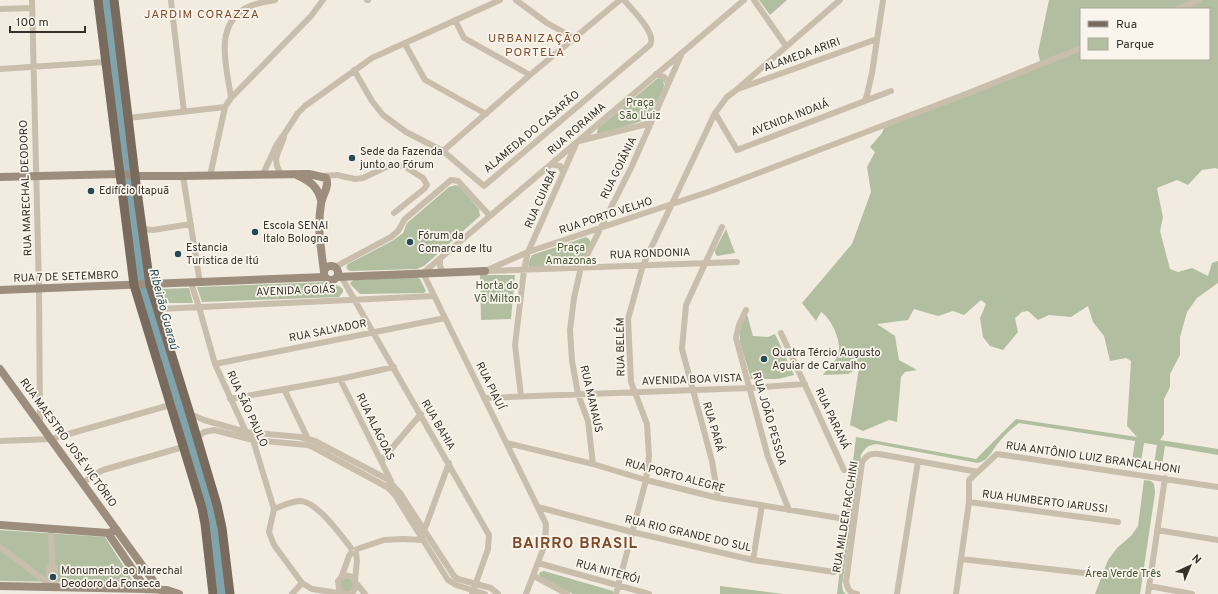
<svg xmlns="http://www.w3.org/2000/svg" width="1218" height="594" viewBox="0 0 1218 594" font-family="Overpass,sans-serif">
  <rect width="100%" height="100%" fill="#f1ebe0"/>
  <path fill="#b1bfa0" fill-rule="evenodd" d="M759 0H787L770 15Z
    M1049 0H1218V169L1215 168 1202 170 1188 185 1177 180 1157 188 1163 217 1160 231 1170 269 1178 272 1192 268 1208 276 1212 263 1218 261V283L1197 298 1187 312 1180 337V355L1170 374V387L1164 399V434L1160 440 1218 449V455L1165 446 1161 471 1153 470 1157 445 1144 443 1140 468 1131 467 1135 441 1019 423C1012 429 1005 434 1000 441 992 449 990 460 978 463L876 444C868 445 865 448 861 455L842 585 843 591 846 594H837L856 437 976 459 1016 419 1137 437 1127 426 1131 361 1126 358 1110 361 1104 336 1093 322 1088 306 1071 317 1049 315 1038 320 1028 311 1022 312 1015 318 1018 332 1003 350 990 346 983 337 980 318 986 304 981 300 964 315 953 311 938 316 914 309 908 320 877 324 895 336 899 360 917 370 905 372 901 377 897 422 889 420 863 431 850 425 859 368 848 374 823 375C826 370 836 361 838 355 843 343 831 318 821 312L816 321 802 303 852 244 871 192 867 167 875 152 870 147 882 133 884 128 1040 61 1038 52ZM1081 9H1209V59H1081Z
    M658 78 663 79 664 86 661 94 648 119 611 131 598 134 597 132 598 128Z
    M456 185 460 187 479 209 480 216 424 266 417 269 351 271 348 270 346 267 348 264 392 241 403 233 407 223 449 187Z
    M726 229 735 253 717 256 715 253V250Z
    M586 237 589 239 591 243 579 266 529 267 528 264 532 255Z
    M480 275H515L511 319 481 320Z
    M418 277 420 279 426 291 424 293 360 294 350 284 351 282 354 280Z
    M328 282 339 286 343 289V292L339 297 202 302 197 287Z
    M189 288 193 303H165L160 289Z
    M747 314 753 336 768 337 775 334 794 375 778 379H751L740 342V329Z
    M1144 480 1151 481 1154 484 1155 493 1140 594H1095L1108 560 1117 548 1131 536 1138 526Z
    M0 530 105 537 133 581 129 583 0 581Z
    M544 571 613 591V594H573L541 577 539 575 540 572Z
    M340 585a7 7 0 1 1 14 0a7 7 0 1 1-14 0Z
    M720 586 783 594H720Z"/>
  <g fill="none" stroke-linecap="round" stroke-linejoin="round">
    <path stroke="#80a4ac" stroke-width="9" d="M106 0 141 279 144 294 178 399 211 511 222 594"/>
    <path stroke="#c9bdac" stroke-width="6" d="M32 0 39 289 40 424
      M367 0H368
      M516 0 547 23 574 38
      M754 0 786 46
      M171 1 184 112
      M0 9 32 8
      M1177 9 1199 0
      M455 20 464 38 530 75
      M405 44 425 80 486 114
      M0 69 105 62
      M354 70 372 101 383 115 406 132 443 151 484 186 650 45C657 33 632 10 624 0
      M656 74 664 77 668 83
      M738 89 877 39
      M231 98C227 68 213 26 246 8 254 3 266 2 275 0
      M865 100 867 95 872 73 883 0
      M715 113 737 150 891 91
      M128 118 225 107
      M579 141 651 123
      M443 151 530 75 620 0
      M551 164 560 166 563 172
      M263 174 277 144 285 133 298 113 305 106 372 58 500 0
      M281 174C271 158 279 153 284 137
      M183 176 200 283
      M210 176 225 107 231 98 311 16 323 0
      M321 176 338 175
      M341 176 355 179 363 178 386 167 397 165 404 166 423 178 427 185 424 189 394 213
      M143 229 153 230 191 224
      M440 259V266L443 272
      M335 267 391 237 398 231 405 219 451 180 458 181 490 216
      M338 271 489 535 488 549 472 594
      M485 271 528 252 711 191 966 94 1081 48
      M488 271 737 262
      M191 283 199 307 215 364 246 432 253 440 274 509 269 532 274 545 302 583 312 589 344 594
      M158 309 434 296
      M746 310 739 325 736 338 768 457 789 510
      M781 333 844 470
      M215 364 445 318
      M340 379 391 481
      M284 389 308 439
      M521 396 515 345 524 270 528 252 576 144
      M484 398 749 388 805 384
      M230 399 340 379 394 367
      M190 414 204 420 246 432 300 437 315 441 387 479 400 493 454 576 458 579 491 588 498 594
      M197 438 204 432 214 430 253 440 307 445 313 447 387 487 395 495 448 580 456 585 485 594
      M0 441 51 439 170 405
      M507 443 593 464 646 480 718 498 839 518
      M381 461 421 414
      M593 464 588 421 578 394 572 361 570 330 574 298 581 267 631 168 681 55
      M83 483 92 476 103 470 183 447
      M718 498 712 461 682 349 686 305 722 227
      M969 502 1118 522
      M538 507 632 532 753 560 834 572
      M274 509C282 506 291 501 301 501 318 503 341 535 351 548
      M51 529 52 563 55 569V587
      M1157 530 1218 540
      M0 547 49 584
      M357 549 384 540 403 539 422 540 424 531 449 463
      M961 559 1084 573
      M753 560 762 505
      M538 563 649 594
      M534 576 567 594
      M341 578 349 556 351 553
      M355 580 357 561 356 553
      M356 583 365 594
      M48 586 49 568 52 563
      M1149 586 1192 594
      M343 593 339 589 338 581C344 573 353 574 356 583L354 591 349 594
      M292 594 302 583
      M526 594 545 544 546 524 423 273 744 0
      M616 594 646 480 649 456 647 424 631 382 628 319 643 265 715 113 727 97 735 91 840 0
      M857 594C849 593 848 589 846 582L862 462C867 455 870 453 879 454L978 472
      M897 594 918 461
      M956 594 969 502V480L997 454 1218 487
      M1148 594 1165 478"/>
    <path stroke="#9c8d7d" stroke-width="8" d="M297 175C310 181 318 187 321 200
      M0 177 120 174 135 176H183L309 174 326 178C330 186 322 196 321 204 317 229 321 247 324 272
      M324 273a7 7 0 1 1 14 0a7 7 0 1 1-14 0Z
      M337 277 485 271
      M0 290 325 277
      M0 369 160 590
      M0 525 108 533 117 530
      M108 533 146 589
      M0 586 146 589 167 590 179 594"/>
    <path stroke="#786a5d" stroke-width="9" d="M98 0 134 285 202 508 205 524 213 594
      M114 0 136 184 150 285 190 414 217 505 222 528 230 594"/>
  </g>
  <g fill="#234b56" stroke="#f9f5ec" stroke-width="1.5">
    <circle cx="352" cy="158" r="4"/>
    <circle cx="91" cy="191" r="4"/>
    <circle cx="255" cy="232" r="4"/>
    <circle cx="410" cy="242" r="4"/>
    <circle cx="178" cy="254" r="4"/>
    <circle cx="764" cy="359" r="4"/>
    <circle cx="53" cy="577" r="4"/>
  </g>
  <g text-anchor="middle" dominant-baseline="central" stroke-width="3.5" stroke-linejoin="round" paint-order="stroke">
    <g font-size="11" fill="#37302a" stroke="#f9f5ec">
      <text transform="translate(802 55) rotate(-20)">ALAMEDA ARIRI</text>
      <text transform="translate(790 118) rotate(-21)">AVENIDA INDAIÁ</text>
      <text transform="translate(577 129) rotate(-41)">RUA RORAIMA</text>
      <text transform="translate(532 132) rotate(-40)">ALAMEDA DO CASARÃO</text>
      <text transform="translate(619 168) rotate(-64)">RUA GOIÂNIA</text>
      <text transform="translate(26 188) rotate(-92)">RUA MARECHAL DEODORO</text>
      <text transform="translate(541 199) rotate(-66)">RUA CUIABÁ</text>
      <text transform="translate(606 216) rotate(-18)">RUA PORTO VELHO</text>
      <text transform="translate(650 254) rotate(-2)">RUA RONDONIA</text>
      <text transform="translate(66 277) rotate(-2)">RUA 7 DE SETEMBRO</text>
      <text transform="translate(296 291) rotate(-2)">AVENIDA GOIÁS</text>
      <text transform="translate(328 331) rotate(-11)">RUA SALVADOR</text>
      <text transform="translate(621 347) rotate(-91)">RUA BELÉM</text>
      <text transform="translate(692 380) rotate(-2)">AVENIDA BOA VISTA</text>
      <text transform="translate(490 386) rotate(64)">RUA PIAUÍ</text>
      <text transform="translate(591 399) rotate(77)">RUA MANAUS</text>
      <text transform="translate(247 409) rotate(65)">RUA SÃO PAULO</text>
      <text transform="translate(769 419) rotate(74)">RUA JOÃO PESSOA</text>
      <text transform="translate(832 419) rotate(65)">RUA PARANÁ</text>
      <text transform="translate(438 425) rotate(60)">RUA BAHIA</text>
      <text transform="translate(375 427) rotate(64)">RUA ALAGOAS</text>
      <text transform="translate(713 427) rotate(74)">RUA PARÁ</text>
      <text transform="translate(68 443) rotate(54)">RUA MAESTRO JOSÉ VICTÓRIO</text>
      <text transform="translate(1093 458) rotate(8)">RUA ANTÔNIO LUIZ BRANCALHONI</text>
      <text transform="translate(675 476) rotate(15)">RUA PORTO ALEGRE</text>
      <text transform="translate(1045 502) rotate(7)">RUA HUMBERTO IARUSSI</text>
      <text transform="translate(846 517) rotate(-81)">RUA MILDER FACCHINI</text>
      <text transform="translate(688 534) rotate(13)">RUA RIO GRANDE DO SUL</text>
      <text transform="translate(608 572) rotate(15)">RUA NITERÓI</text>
    </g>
    <g font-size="11" fill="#425430" stroke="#f9f5ec">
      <text x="640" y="103">Praça<tspan x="640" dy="13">São Luiz</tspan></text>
      <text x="571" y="248">Praça<tspan x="571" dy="13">Amazonas</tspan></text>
      <text x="497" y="286">Horta do<tspan x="497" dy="13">Võ Milton</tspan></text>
      <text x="1123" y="574">Área Verde Três</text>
    </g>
    <g font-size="11" fill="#37302a" stroke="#f9f5ec" text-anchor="start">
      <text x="360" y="152">Sede da Fazenda<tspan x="360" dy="13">junto ao Fórum</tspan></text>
      <text x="99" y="191">Edifício Itapuã</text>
      <text x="263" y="226">Escola SENAI<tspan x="263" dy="13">Italo Bologna</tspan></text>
      <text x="418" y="236">Fórum da<tspan x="418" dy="13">Comarca de Itu</tspan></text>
      <text x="186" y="248">Estancia<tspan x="186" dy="13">Turistica de Itú</tspan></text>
      <text x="772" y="353">Quatra Tércio Augusto<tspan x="772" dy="13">Aguiar de Carvalho</tspan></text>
      <text x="61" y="571">Monumento ao Marechal<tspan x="61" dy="13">Deodoro da Fonseca</tspan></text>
    </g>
    <g font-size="12" letter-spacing="1" fill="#804a29" stroke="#f9f5ec">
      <text x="202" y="15">JARDIM CORAZZA</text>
      <text x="535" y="39">URBANIZAÇÃO<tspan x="535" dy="14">PORTELA</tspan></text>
    </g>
    <g font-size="12" font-style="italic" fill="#234b56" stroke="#f9f5ec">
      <text transform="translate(163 309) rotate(75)">Ribeirão Guaraú</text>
    </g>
    <g font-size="15" font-weight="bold" letter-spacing="1" fill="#804a29" stroke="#f9f5ec">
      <text x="575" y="544">BAIRRO BRASIL</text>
    </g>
  </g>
  <rect x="1080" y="8" width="130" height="52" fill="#f9f5ec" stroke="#aba69e"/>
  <rect x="1088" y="21" width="20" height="6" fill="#786a5d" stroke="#aba69e"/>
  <text x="1116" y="28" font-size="12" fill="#37302a">Rua</text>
  <rect x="1088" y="38" width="20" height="12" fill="#b1bfa0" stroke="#aba69e"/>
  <text x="1116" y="48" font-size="12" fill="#37302a">Parque</text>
  <g transform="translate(1190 566) rotate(44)" stroke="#f9f5ec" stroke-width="3" paint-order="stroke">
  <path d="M0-3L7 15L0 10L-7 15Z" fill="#37302a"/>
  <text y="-6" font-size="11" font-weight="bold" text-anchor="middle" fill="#37302a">N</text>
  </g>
  <path d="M10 26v6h75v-6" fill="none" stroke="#37302a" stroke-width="2"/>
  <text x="16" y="26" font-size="12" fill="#37302a" stroke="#f9f5ec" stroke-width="3" paint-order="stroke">100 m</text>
</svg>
